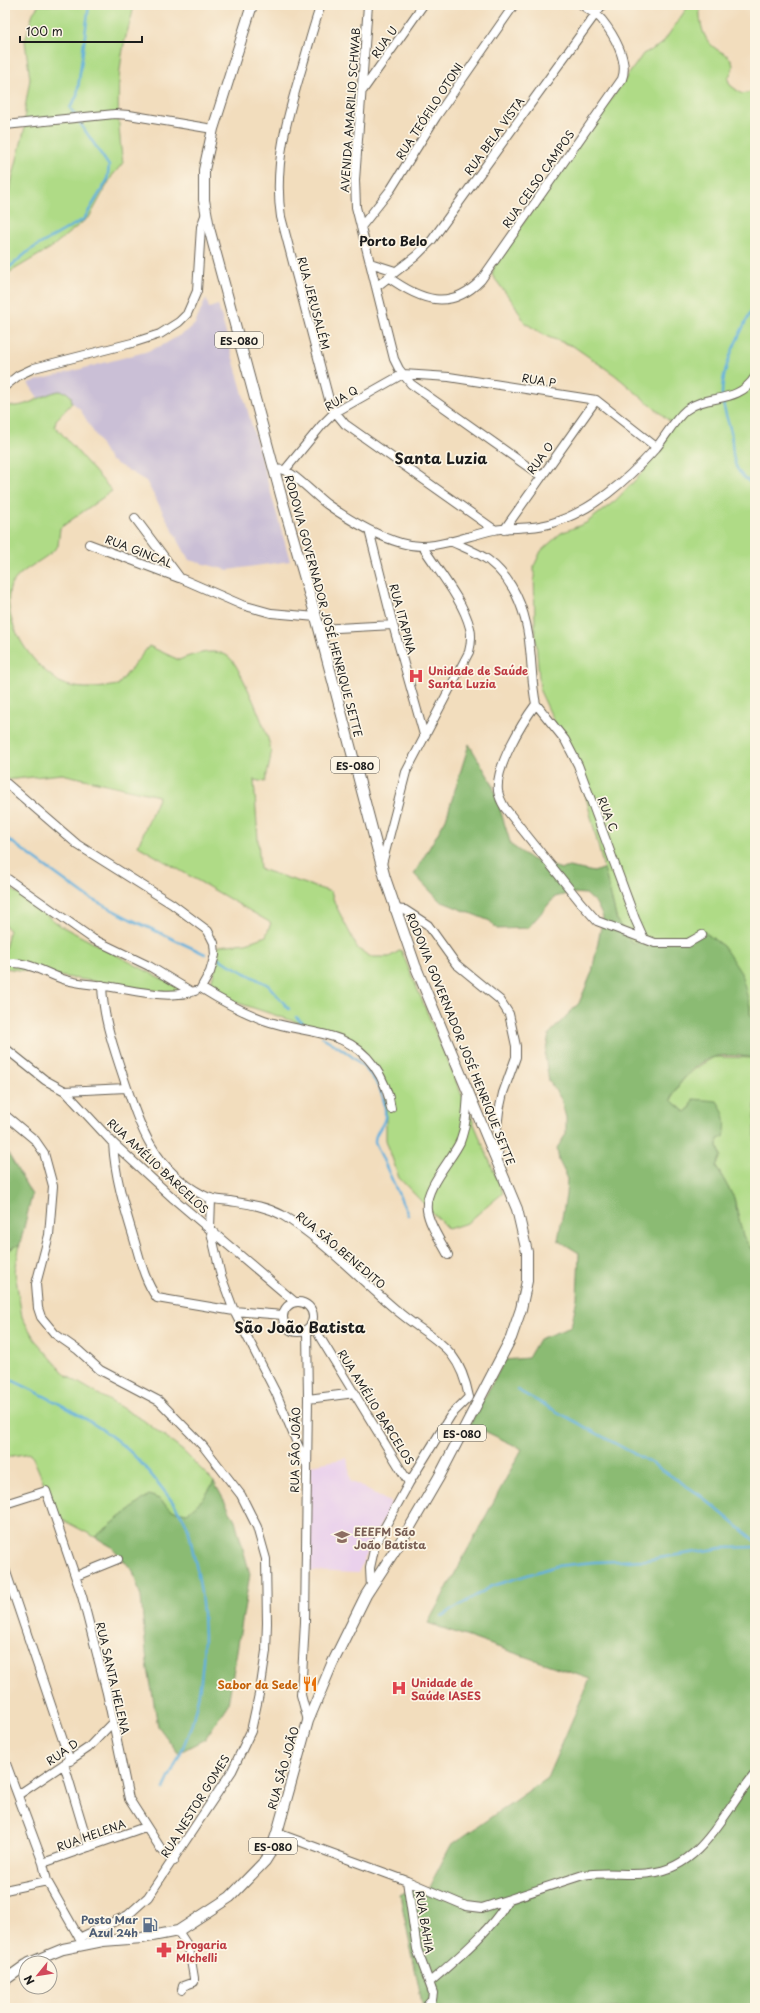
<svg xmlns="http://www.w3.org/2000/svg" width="760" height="2013" viewBox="0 0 760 2013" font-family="'Playpen Sans',sans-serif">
  <rect width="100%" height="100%" fill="#fcf5e5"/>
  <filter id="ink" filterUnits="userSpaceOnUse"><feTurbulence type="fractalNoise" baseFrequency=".025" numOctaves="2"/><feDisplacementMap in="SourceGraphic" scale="8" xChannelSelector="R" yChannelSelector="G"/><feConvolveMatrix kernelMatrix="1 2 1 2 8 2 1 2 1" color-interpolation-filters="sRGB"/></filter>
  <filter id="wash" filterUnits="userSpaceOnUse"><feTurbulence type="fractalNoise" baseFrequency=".012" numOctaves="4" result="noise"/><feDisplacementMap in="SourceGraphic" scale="16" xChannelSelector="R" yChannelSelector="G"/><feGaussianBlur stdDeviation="0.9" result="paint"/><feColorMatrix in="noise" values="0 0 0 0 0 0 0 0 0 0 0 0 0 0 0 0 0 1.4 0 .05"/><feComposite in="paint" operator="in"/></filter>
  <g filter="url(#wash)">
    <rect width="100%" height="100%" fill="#f2ddbd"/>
    <path fill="#ead1ec" d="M347 1458 351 1481 391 1503 358 1573 310 1571 311 1465Z"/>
    <path fill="#cabfd6" d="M206 298 209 308 218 305 290 561 228 570 189 560 146 481 110 460 80 409 74 404 65 400 41 402 28 383 145 352 163 345 187 331 195 324Z"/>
    <path fill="#afdb86" stroke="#667c51" d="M39 5H134C132 18 127 31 124 44 116 82 117 124 123 163L112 176 90 216 49 249 5 275V198L9 192 25 127V108L30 79 25 41 33 13Z
      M689 5H700C699 20 702 39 715 48 721 53 729 54 732 62 735 68 730 74 728 79L730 85 742 94 755 91V1021L750 1014V1006L724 947 703 931 667 941 632 943 617 921 582 781 540 691 535 629 534 566 541 551 561 533 586 523 615 501 643 472 673 424 615 375 573 346 548 337 525 323 515 305 492 275 495 263 643 54 662 44Z
      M59 391 66 392 71 396 72 403 56 420 55 426 112 491 60 528 58 546C44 562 22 567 11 585 0 617 28 660 53 677 57 680 61 684 66 685 83 690 101 688 118 685L149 646 179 660C193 654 219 646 231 659 241 669 267 731 270 746 273 756 267 772 265 782L254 780 260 869 331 892 335 904 358 949 371 957H389L401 950 503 1193 467 1223 448 1229 399 1178 386 1140V1093L372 1067 345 1038 223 998 210 985 218 961V946L246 943 266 936 271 923 138 846 159 796 62 774 5 780V404C22 412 42 394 59 391Z
      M5 884 61 926 185 991 166 992 5 968V949L9 931 5 925Z
      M714 1057 755 1058V1255L743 1236 734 1198 716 1166 721 1156 718 1146V1139L693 1099 691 1107 685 1112 671 1101C678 1079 695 1068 714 1057Z
      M20 1244 15 1272 22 1317 35 1340 67 1376 143 1420 183 1451 214 1482 204 1498 187 1514 171 1510 159 1499 149 1495 95 1537 59 1518 31 1453 5 1457V1252Z"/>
    <path fill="#8bbb73" stroke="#546c48" d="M469 744 492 783 511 845 533 860 562 869 569 867 594 872 604 868 617 921 632 943 667 941 703 931 724 947 741 973 750 1006V1014L755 1021V1058C743 1056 726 1054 714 1057 695 1063 677 1083 671 1100L685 1112 691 1107 693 1099 717 1101C726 1114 727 1122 724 1137L718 1139V1146L721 1156 716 1166 734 1198 743 1236 755 1255V2008H423L400 1895 415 1886 427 1891 451 1845 547 1778 590 1679 428 1623 522 1449 470 1424 505 1360 528 1358 539 1339 571 1327 577 1298 579 1253 558 1240 566 1195 567 1177 559 1161 557 1148 566 1134V1118L561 1099 549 1081 545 1056 549 1034 579 1003 592 972 603 917 596 903 586 894 571 893 555 897 528 928 497 929 490 921 440 901 414 874 446 819Z
      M5 1148 32 1195 20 1244 5 1252Z
      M214 1482 235 1520 250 1574 228 1704 205 1739 178 1753 158 1726 147 1663 141 1597 133 1571 112 1547 95 1537 149 1495 159 1499 171 1510 187 1513 204 1498Z"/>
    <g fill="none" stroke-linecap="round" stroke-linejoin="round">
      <path stroke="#63b1dd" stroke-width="2.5" d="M75 115 70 108 77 96 89 5
        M5 271 30 250 84 219 107 181 109 166 78 120
        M755 302C743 330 722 362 722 394 722 408 728 419 731 432 733 445 731 458 738 470 742 478 750 481 755 487
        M5 837 86 896 130 919 205 954
        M219 959 268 985 289 1009
        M296 1017 306 1026
        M322 1037C351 1053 388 1079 385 1117 384 1127 374 1132 375 1142L408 1215
        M5 1377C47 1397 92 1418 127 1449 144 1464 177 1505 187 1525 190 1533 191 1543 193 1552 207 1606 208 1665 193 1719 187 1743 174 1766 164 1789
        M517 1390 653 1464 700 1495 755 1541
        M442 1616 492 1586 556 1566 594 1562 646 1560 722 1548 755 1547"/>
    </g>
  </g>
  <g filter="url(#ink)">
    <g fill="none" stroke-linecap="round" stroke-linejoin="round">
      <g stroke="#676054" stroke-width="10">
        <path id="minor" d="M321 5C314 24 309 44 303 64 288 114 273 164 281 217L331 407 345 424 495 530
          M368 5 355 180 356 207 394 359 399 369 411 384 541 476
          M363 90 423 5
          M5 125 115 114 129 115 213 129
          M361 227 391 189 436 117 514 5
          M370 263 395 271
          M388 277C420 300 450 312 481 280L622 79C629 61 614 35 602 20 597 14 588 10 582 5
          M376 287 416 256 432 240 602 5
          M5 386 19 375 34 368 132 343 160 334 179 322 187 314 197 291 201 227 206 213
          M274 470C277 470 281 469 283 470 292 471 319 499 328 505 351 521 374 535 401 543 430 552 460 538 489 531 508 526 528 530 549 524 592 512 627 480 656 448 666 436 674 420 686 410 708 393 737 405 755 377
          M285 470 322 425 334 413 403 374 449 377 596 400 656 447
          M135 518 180 578 242 605 271 613 316 617
          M369 530 393 625 424 735
          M504 530 596 400
          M450 541C463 547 477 552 488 560 517 582 527 615 530 649 532 667 532 686 536 704 522 723 495 767 498 791 499 797 502 803 505 808L581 903 597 921 655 943H688L702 935
          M89 544 179 578
          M319 629 393 625
          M536 704 565 740 578 765 635 919 644 939
          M5 782 78 845 172 904 208 931 214 943 215 955 210 972 201 988
          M382 864 406 772 469 652C471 644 472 636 470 628 463 600 438 571 423 547
          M5 877 93 939 149 966 192 992
          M394 909 405 910 428 925 456 964 500 1000 509 1014 516 1046V1057L503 1093 499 1111 497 1128 500 1142 497 1159
          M5 964C26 959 46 974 66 980 79 984 91 984 105 986 134 990 166 1000 195 991
          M102 985C103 1015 111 1040 120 1067 138 1120 150 1168 203 1195 211 1200 221 1200 230 1201 248 1204 265 1206 282 1215 323 1239 363 1283 401 1314 437 1343 459 1346 469 1397
          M201 988C220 1000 243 1012 264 1020 305 1035 346 1027 374 1066 384 1080 389 1092 391 1109
          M5 1048 45 1080 65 1091 113 1143 174 1199 295 1302
          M65 1091 126 1088
          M5 1115 35 1140 44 1153 53 1186 49 1235 36 1284 38 1308 41 1317 55 1334 78 1350 100 1370 159 1401 203 1446 241 1495 257 1527 266 1559 267 1623 266 1651 261 1685 251 1731 232 1771 148 1897 128 1915 79 1938
          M113 1143C115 1177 124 1206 134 1239 140 1259 144 1280 157 1298L234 1311 283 1315
          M211 1199 210 1228 221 1276 234 1311 276 1393 305 1462
          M448 1255C441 1241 429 1225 427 1210 424 1188 451 1161 460 1142 466 1126 467 1110 468 1093
          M283 1317a15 15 0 1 1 30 0a15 15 0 1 1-30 0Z
          M312 1322 321 1339 409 1483
          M307 1329 308 1399 305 1622 301 1695 308 1721
          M308 1399 355 1393
          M5 1504 46 1491 82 1596 107 1693 129 1799 161 1849 174 1861
          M5 1569 70 1761
          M76 1576 118 1559
          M371 1588 370 1568 375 1545 409 1483 451 1415 469 1397
          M5 1761 43 1863 47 1881 81 1941
          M64 1764 89 1847
          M18 1795 88 1748 113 1722
          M277 1833 407 1881 466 1906 482 1908 583 1875C606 1871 628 1876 650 1873 703 1868 725 1809 755 1774
          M43 1863 145 1827
          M407 1881 417 1949 433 1993 432 2000 425 2008
          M5 1890 47 1881
          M178 1931 189 1948 194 1978V1982L183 1986 182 1990
          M430 1982C454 1961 494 1928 508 1900"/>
      </g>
      <g stroke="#676054" stroke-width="12">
        <path id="major" d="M29 1963 63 1949 103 1941 142 1938 178 1931 230 1897 265 1861 270 1853 277 1833 308 1721 332 1664 366 1595 410 1527 439 1477 511 1338 521 1309 527 1281V1252L517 1209 415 965 385 878 316 617 282 499 209 228 204 200V170L213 129 252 5
          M5 1980 26 1965"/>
      </g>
      <use href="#minor" stroke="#fff" stroke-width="8"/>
      <use href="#major" stroke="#fff" stroke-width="10"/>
    </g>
  </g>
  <defs>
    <g id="hospital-bare" transform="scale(1.2)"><path d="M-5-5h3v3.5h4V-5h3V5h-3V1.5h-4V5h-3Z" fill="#e0444e" stroke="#fcf5e5" stroke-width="2.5" paint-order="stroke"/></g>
    <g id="school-bare" transform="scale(1.2)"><path d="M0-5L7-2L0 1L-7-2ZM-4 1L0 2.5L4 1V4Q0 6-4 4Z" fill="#8d6e63" stroke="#fcf5e5" stroke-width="2.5" paint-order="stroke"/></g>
    <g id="restaurant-bare" transform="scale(1.2)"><path d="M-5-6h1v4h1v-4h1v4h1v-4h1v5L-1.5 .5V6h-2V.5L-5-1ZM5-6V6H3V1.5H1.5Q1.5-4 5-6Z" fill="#e8710a" stroke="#fcf5e5" stroke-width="2.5" paint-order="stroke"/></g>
    <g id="fuel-bare" transform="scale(1.2)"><path d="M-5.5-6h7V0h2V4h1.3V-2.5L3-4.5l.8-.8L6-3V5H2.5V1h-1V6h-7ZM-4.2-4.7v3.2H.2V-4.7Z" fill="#5c6f8a" stroke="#fcf5e5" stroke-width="2.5" paint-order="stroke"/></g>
    <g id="pharmacy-bare" transform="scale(1.2)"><path d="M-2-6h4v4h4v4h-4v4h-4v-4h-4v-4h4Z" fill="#e0444e" stroke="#fcf5e5" stroke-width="2.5" paint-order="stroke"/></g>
  </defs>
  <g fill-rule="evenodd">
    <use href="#hospital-bare" x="416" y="676"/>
    <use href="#school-bare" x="342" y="1537"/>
    <use href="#restaurant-bare" x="310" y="1684"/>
    <use href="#hospital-bare" x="399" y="1688"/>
    <use href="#fuel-bare" x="150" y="1925"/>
    <use href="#pharmacy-bare" x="164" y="1950"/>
  </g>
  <g text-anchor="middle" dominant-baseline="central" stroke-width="3.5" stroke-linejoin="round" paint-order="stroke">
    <g fill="#fcf5e5" stroke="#5f5d58" stroke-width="1">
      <rect x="215" y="332" width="48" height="16" rx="3"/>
      <rect x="331" y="757" width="48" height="16" rx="3"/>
      <rect x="438" y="1425" width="48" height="16" rx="3"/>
      <rect x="249" y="1838" width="48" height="16" rx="3"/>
    </g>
    <g font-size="10" font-weight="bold" fill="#1c1c1c">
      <text x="239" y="340">ES-080</text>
      <text x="355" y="765">ES-080</text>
      <text x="462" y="1433">ES-080</text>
      <text x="273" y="1846">ES-080</text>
    </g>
    <g font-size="11" fill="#1c1c1c" stroke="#fcf5e5">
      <text transform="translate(384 42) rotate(-55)">RUA U</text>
      <text transform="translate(350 110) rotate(-86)">AVENIDA AMARILIO SCHWAB</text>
      <text transform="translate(429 111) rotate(-57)">RUA TEÓFILO OTONI</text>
      <text transform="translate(494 136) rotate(-54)">RUA BELA VISTA</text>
      <text transform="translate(538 179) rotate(-55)">RUA CELSO CAMPOS</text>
      <text transform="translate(314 303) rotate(75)">RUA JERUSALÉM</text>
      <text transform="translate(539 380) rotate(9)">RUA P</text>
      <text transform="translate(341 398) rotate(-32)">RUA Q</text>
      <text transform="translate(540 458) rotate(-54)">RUA O</text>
      <text transform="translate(139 551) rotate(21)">RUA GINCAL</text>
      <text transform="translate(324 606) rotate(75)">RODOVIA GOVERNADOR JOSÉ HENRIQUE SETTE</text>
      <text transform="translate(403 619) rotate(75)">RUA ITAPINA</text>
      <text transform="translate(608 814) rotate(69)">RUA C</text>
      <text transform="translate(461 1039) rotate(68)">RODOVIA GOVERNADOR JOSÉ HENRIQUE SETTE</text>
      <text transform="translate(158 1166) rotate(43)">RUA AMÉLIO BARCELOS</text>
      <text transform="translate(341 1250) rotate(40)">RUA SÃO BENEDITO</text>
      <text transform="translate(376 1407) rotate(58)">RUA AMÉLIO BARCELOS</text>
      <text transform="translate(295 1450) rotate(-89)">RUA SÃO JOÃO</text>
      <text transform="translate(113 1678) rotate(77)">RUA SANTA HELENA</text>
      <text transform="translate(62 1752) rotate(-35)">RUA D</text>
      <text transform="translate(283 1768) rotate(-74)">RUA SÃO JOÃO</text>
      <text transform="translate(195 1806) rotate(-58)">RUA NESTOR GOMES</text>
      <text transform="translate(91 1835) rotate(-20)">RUA HELENA</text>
      <text transform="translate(425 1922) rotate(81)">RUA BAHIA</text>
    </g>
    <g font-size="11" font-weight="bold" fill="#be3a42" stroke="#fcf5e5" text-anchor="start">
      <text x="428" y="670">Unidade de Saúde<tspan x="428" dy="13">Santa Luzia</tspan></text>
      <text x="411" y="1682">Unidade de<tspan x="411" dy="13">Saúde IASES</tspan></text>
      <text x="176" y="1944">Drogaria<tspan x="176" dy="13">MIchelli</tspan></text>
    </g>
    <g font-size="11" font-weight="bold" fill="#785e54" stroke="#fcf5e5" text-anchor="start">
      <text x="354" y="1531">EEEFM São<tspan x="354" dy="13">João Batista</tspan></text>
    </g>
    <g font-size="11" font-weight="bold" fill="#c56008" stroke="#fcf5e5" text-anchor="end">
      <text x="298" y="1684">Sabor da Sede</text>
    </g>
    <g font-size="11" font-weight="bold" fill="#4e5e75" stroke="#fcf5e5" text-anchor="end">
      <text x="138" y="1919">Posto Mar<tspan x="138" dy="13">Azul 24h</tspan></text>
    </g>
    <g font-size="13" font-weight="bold" fill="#1c1c1c" stroke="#fcf5e5">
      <text x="393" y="240">Porto Belo</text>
    </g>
    <g font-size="15" font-weight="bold" fill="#1c1c1c" stroke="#fcf5e5">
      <text x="441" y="457">Santa Luzia</text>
      <text x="300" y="1326">São João Batista</text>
    </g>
  </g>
  <rect width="760" height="2013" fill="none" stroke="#fcf5e5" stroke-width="20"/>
  <g transform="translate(38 1975) rotate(240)"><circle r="19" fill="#fcf5e5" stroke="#a29e95"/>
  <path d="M0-3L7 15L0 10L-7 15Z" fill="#d1495b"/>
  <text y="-6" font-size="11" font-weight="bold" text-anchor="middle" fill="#1c1c1c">N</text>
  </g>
  <path d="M20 36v6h122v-6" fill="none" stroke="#1c1c1c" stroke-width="2"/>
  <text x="26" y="36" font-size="12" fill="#1c1c1c" stroke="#fcf5e5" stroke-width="3" paint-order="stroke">100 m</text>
</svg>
